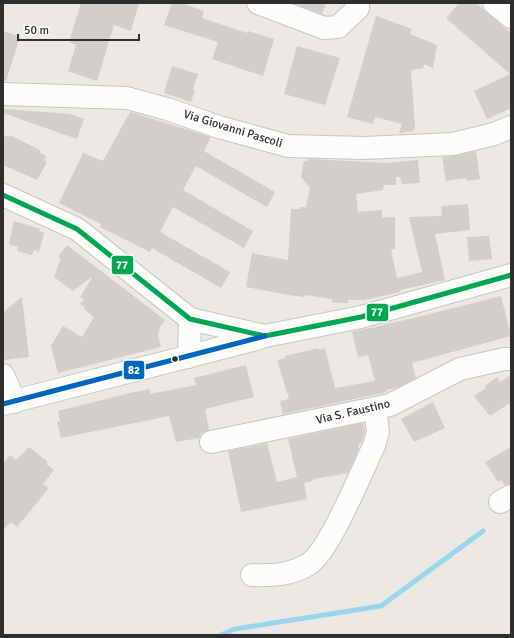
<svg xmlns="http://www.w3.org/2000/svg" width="514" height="638" viewBox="0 0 514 638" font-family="Signika,sans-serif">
  <rect width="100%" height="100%" fill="#ece8e4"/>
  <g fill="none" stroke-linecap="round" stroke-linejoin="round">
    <path stroke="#99d6ec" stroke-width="5" d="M221 635 235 629 381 606 483 531"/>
  </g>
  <path fill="#d1cecb" d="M81 3H139L131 31 114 25 97 81 68 71 76 45 69 42Z
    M172 3H181L204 11 202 18 247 33 248 31 274 39 263 76 212 59 218 42 164 25Z
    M293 3H326L322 14Z
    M459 3H476L511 33V108L487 119 474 91 510 74 446 18Z
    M376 16 412 29 410 34 437 45 433 68 424 64 423 68 411 70 415 128 413 131 399 133 402 124 375 117 373 124 347 117Z
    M3 31 20 37 6 81H3Z
    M297 46 340 58 325 105 284 94Z
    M172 66 198 74 193 89 195 90 191 102 164 93Z
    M4 109 70 114 84 119 77 139 3 113Z
    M130 112 211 137 204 151 275 192 267 207 196 166 183 190 253 231 244 248 173 207 160 232 230 272 221 288 152 248 150 252 100 227 101 224 59 203 83 153 103 161Z
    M3 135 8 137 9 135 18 139 41 151 40 153 46 156 44 160 47 162 37 180 3 165Z
    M476 151 480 179 467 181 466 178 446 181 442 157 456 156Z
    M308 159 387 163 418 160 420 183 402 184 400 177H396V185H384L383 190 356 194 358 212 382 210V218L395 217V249H391L397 278 422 272 409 217 442 216 441 206 468 204 470 230 435 234 445 280 400 290V292L378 297 365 300H348V303L332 302V299L305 295 304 297 289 295 246 287 252 253 288 260 291 209H300V207H306L310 188 301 177 304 161 307 162Z
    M14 221 40 229 39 231 44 233 39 252 34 250 32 255 17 251 18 247 9 244Z
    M489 236 492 259 469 261 467 237Z
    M67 245 165 320 160 327 158 336 161 347 58 373 51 346 63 326 82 337 94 317 84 309 85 307 80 304 84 299 80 297 93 276 73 291 54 277 61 258 58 257Z
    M501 296 511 336 412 363 416 378 396 388 386 390 387 392 283 414 280 401 289 399 277 360 285 358V356L319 348V350L325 348 335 388 375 381 368 355 358 357 352 332 418 317Z
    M22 297 29 357 3 360V312Z
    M246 365 254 397 205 409 209 430 203 432 199 438 176 442 169 416 61 438 57 422H60L58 411 130 393 150 389V394L196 385 194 378Z
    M511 375V402L490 416 474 396 486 388 485 386 497 377 500 382Z
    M433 402 445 428 414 442 401 419Z
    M363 423 365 432 362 442 358 445 359 449 348 473 313 479V481L304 483 307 499 241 512 228 451 267 443 277 482 297 477 288 439Z
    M29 447 48 462 46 464 54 470 43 484 49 488 17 527 11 522 3 530V464L10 455 16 460Z
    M511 447V484L505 485 501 480 498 482 485 462Z"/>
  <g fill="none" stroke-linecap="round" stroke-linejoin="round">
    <g stroke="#c5c4c5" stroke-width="24">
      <path id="minor" d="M258 3 324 28 338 27 358 8V3
        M494 3 511 17
        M3 94 127 98 167 109 219 127 288 146 364 148 453 144 494 134 511 127
        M3 195 77 229 190 319 265 336 361 317 511 275
        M189 357 190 319
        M3 375 15 402
        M3 404 260 338
        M211 442 390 405 460 369 504 359H511
        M500 502 511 496
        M252 575C272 576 291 575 309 564 330 550 361 472 374 446L378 432 375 408"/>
    </g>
    <use href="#minor" stroke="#fcfcfb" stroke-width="22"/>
    <g stroke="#fff" stroke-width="8">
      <path id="bus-1" d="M3 195 77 229 190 319 265 336 361 317 511 275"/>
    </g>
    <g stroke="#fff" stroke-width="8">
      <path id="bus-2" d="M3 404 265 336"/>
    </g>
    <use href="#bus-1" stroke="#00a651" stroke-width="5"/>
    <use href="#bus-2" stroke="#0065bd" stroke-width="5"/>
  </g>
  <circle fill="#2e2e2e" stroke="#fff" stroke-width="1.5" cx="175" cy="359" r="3.5"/>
  <g text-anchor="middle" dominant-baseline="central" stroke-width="3" stroke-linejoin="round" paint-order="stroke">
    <g font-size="12" fill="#2e2e2e" stroke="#fff">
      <text transform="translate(233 129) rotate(17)">Via Giovanni Pascoli</text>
      <text transform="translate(353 412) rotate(-13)">Via S. Faustino</text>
    </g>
  </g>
  <g stroke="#fff" stroke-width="1.5">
    <rect x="111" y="255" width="23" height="20" rx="4" fill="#00a651"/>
    <rect x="366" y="303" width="23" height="19" rx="4" fill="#00a651"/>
    <rect x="123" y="360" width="22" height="20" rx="4" fill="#0065bd"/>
  </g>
  <g font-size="11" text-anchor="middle" font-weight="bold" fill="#fff">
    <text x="122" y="269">77</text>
    <text x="377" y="316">77</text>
    <text x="134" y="374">82</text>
  </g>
  <rect width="514" height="638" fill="none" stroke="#2e2e2e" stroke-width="8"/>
  <path d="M18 34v6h121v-6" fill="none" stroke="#2e2e2e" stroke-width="2"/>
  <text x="24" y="34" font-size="12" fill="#2e2e2e" stroke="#ffffff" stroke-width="3" paint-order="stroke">50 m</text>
</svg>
